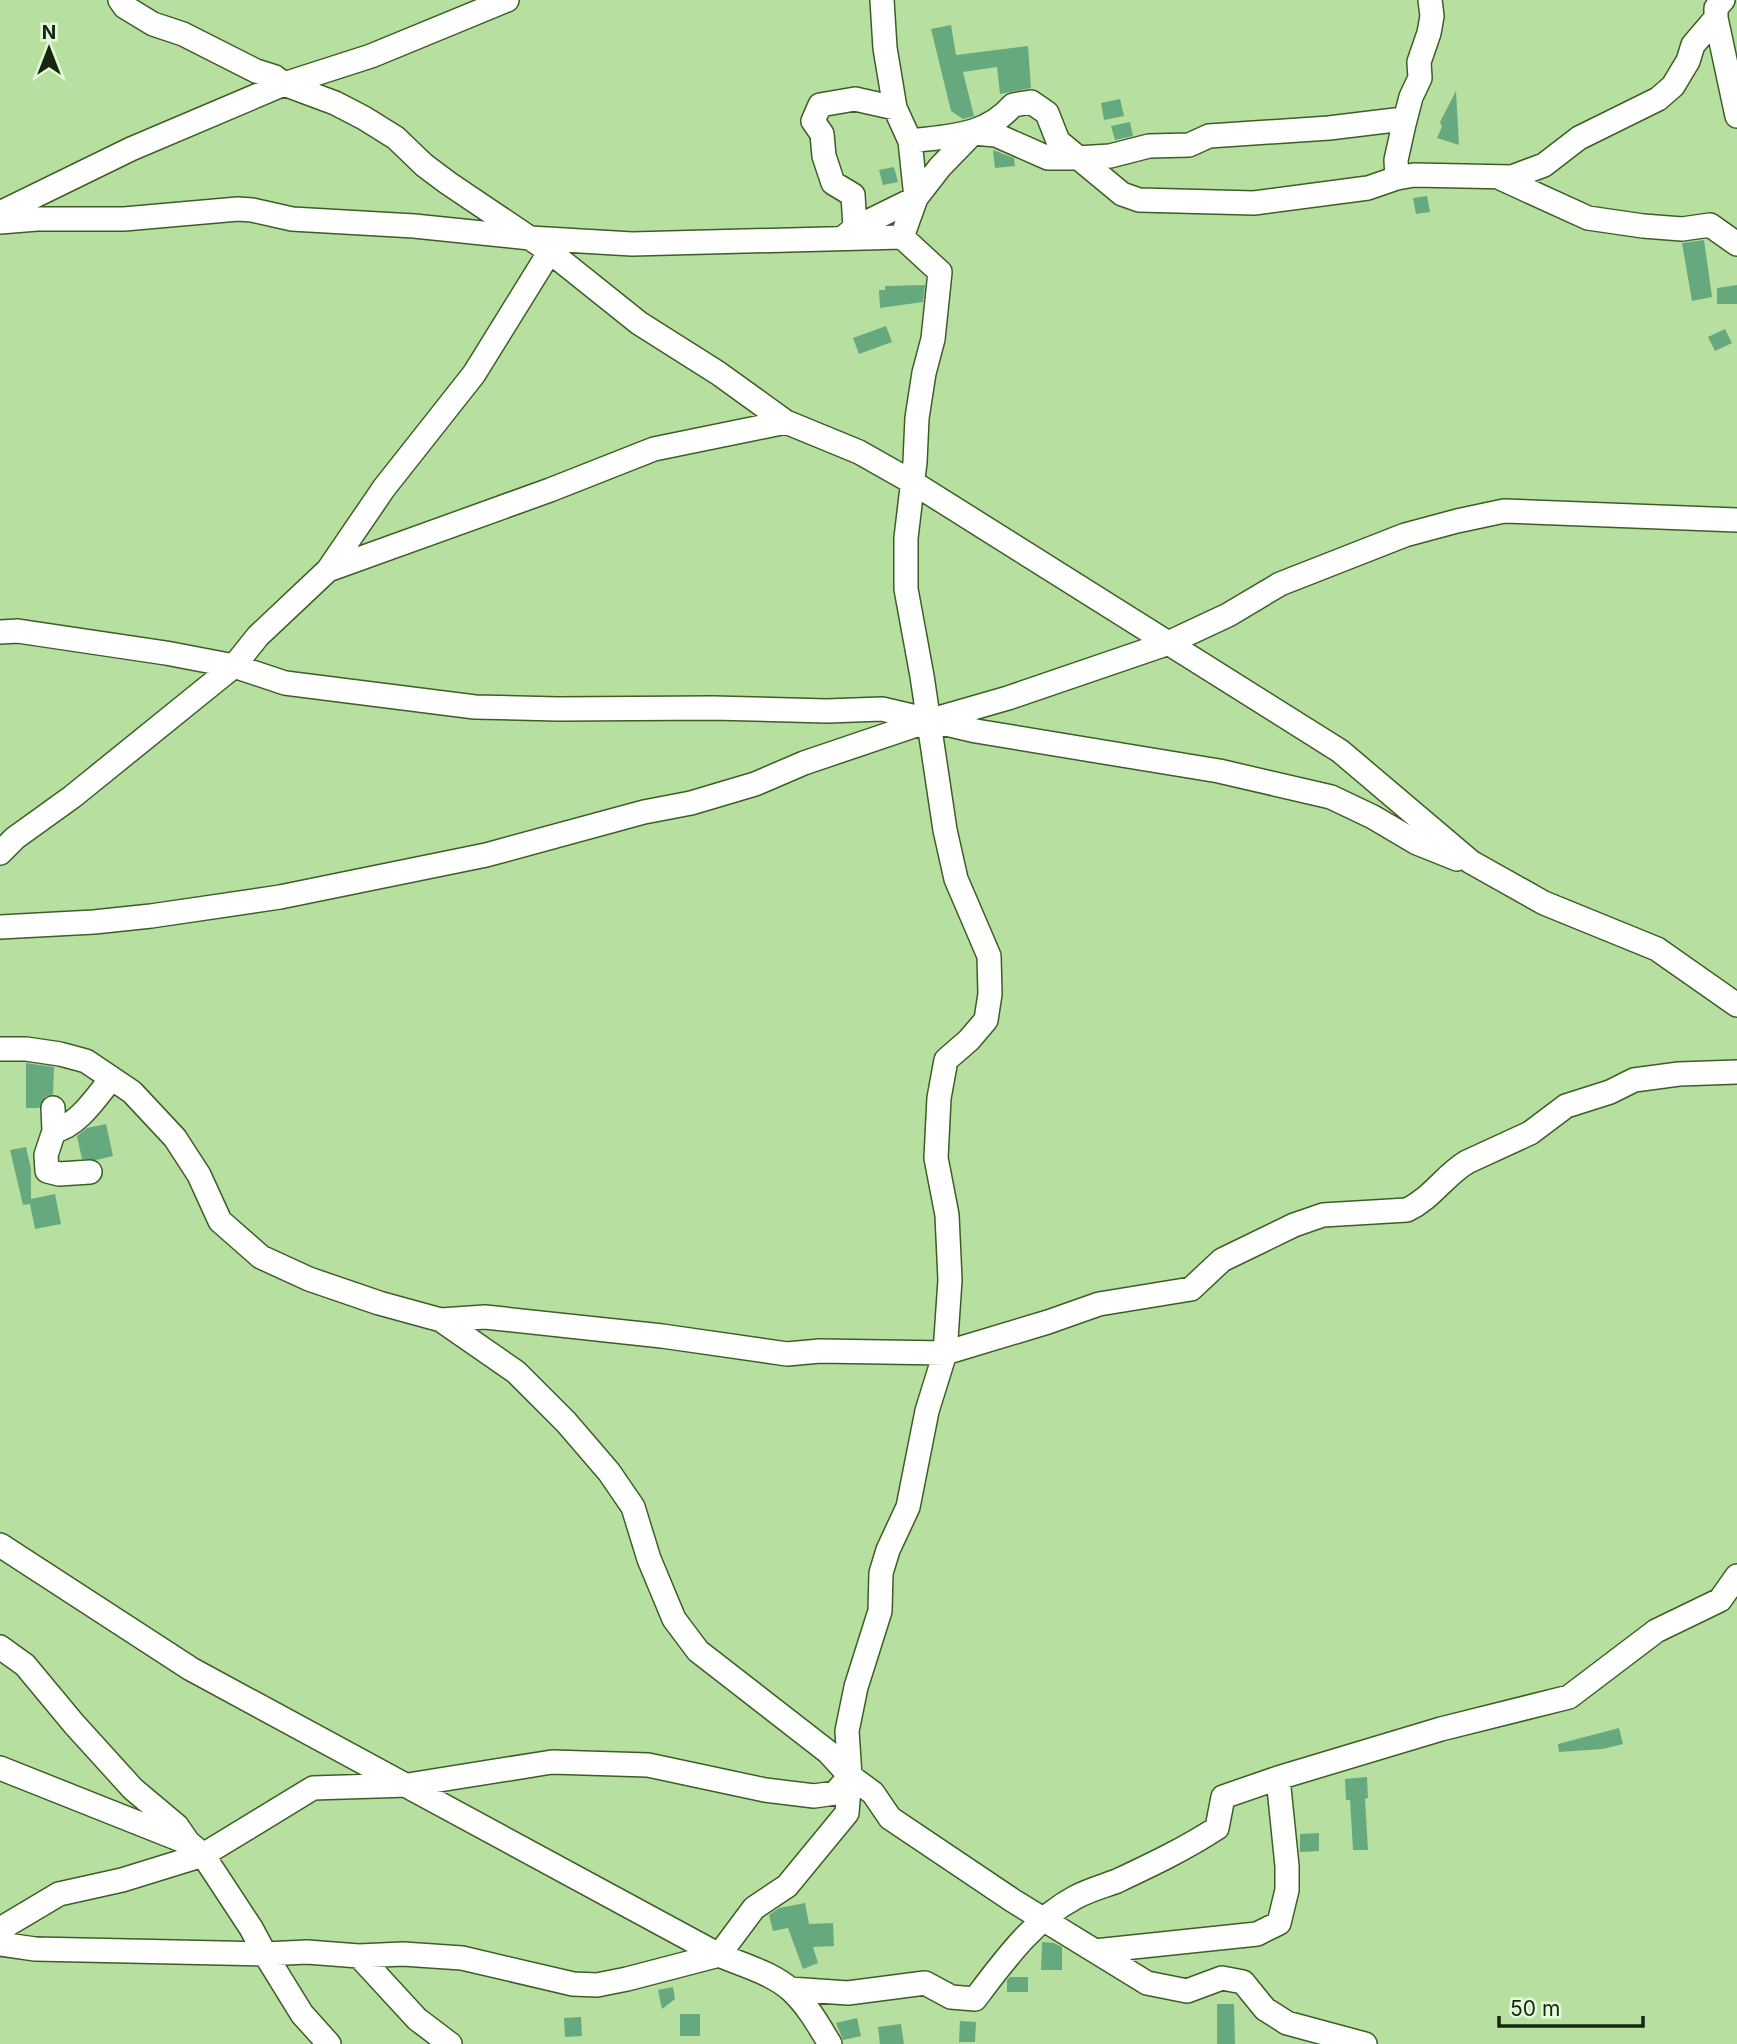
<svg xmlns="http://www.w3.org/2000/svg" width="1737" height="2044" viewBox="0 0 1737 2044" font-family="Inter,sans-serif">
  <rect width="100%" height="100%" fill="#b7dfa0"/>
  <path fill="#67a97e" d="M951 25 956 55 1028 46 1031 88 1000 94 997 67 963 72 974 116 963 119 951 111 931 29Z
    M1456 91 1459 145 1437 138 1442 127 1440 122Z
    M1120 99 1124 116 1104 120 1101 103Z
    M1130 122 1133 136 1115 140 1111 126Z
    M993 150 1014 158 1015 166 995 168Z
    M894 167 898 182 883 185 879 170Z
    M1427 196 1430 212 1416 214 1413 198Z
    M1704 240 1712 297 1692 301 1682 243Z
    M925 285 923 302 880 308 879 290H885V286Z
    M1737 285V304H1717V288Z
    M886 326 892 342 859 354 853 338Z
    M1725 329 1732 343 1715 351 1708 337Z
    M26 1063 54 1067 53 1094 45 1097 39 1108H26Z
    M106 1124 113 1156 96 1160 82 1159 77 1136 87 1128Z
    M26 1147 31 1169V1199L55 1194 61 1224 35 1229 30 1204 23 1205 10 1150Z
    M1619 1728 1623 1744 1603 1749 1559 1752 1558 1744Z
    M1367 1777 1368 1798 1365 1799 1368 1850H1353L1350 1800H1346L1345 1779Z
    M1319 1833V1851L1300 1852V1834Z
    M805 1903 809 1924 833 1923 834 1946 813 1947 818 1963 803 1969 788 1928 773 1931 769 1915 779 1908Z
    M1042 1942 1054 1943 1062 1947V1970H1041Z
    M1010 1977H1028V1992H1007V1980Z
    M673 1987 675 1999 662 2009 658 1990Z
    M1217 2004H1234L1235 2044H1217Z
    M680 2014H700V2036H680Z
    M581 2017 582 2036 565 2037 564 2018Z
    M857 2018 861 2036 843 2040 836 2023Z
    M960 2021 976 2022 975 2042H959Z
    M901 2024 904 2044H880L878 2027Z"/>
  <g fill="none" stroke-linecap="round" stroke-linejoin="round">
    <g stroke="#3c5e25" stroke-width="26">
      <path id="street" d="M120 0 125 7 153 24 183 34 256 71 275 77 284 84 335 103 364 118 396 138 424 165 448 183 549 251 639 323 718 373 786 422 859 452 912 482 1340 751 1471 862 1544 903 1657 949 1737 1005
        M882 0 885 48 895 108 910 141 916 198 902 237
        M1723 0 1716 8V18L1737 116
        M1404 124 1411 97 1420 78 1419 62 1429 33 1432 16 1430 0
        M910 141C949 136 985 137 1013 105L1031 102 1047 113 1058 141 1122 194 1139 200 1254 203 1368 188 1397 178 1414 175 1512 177 1544 165 1579 138 1658 99 1673 86 1688 61 1693 45 1716 18
        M1498 177 1588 218 1643 226 1682 229 1710 225 1737 244
        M0 213 131 149 284 84 371 56 507 0
        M0 222 37 219H124L238 209 252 210 292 219 414 226 530 238 632 244 902 237 940 272 933 339 924 373 917 418 915 462 906 538V589L922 676 945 830 956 879 989 956 990 994 986 1020 969 1040 946 1060 939 1098 936 1158 947 1215 950 1280 945 1353 927 1411 908 1507 888 1550 881 1573 880 1611 856 1687 847 1731 850 1776 847 1813 787 1886 754 1908 719 1955 627 1979 597 1985 573 1984 462 1958 403 1954 359 1956 307 1952 265 1954 251 1928 203 1855 188 1842 177 1826 133 1789 74 1724 25 1665 0 1647
        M855 228 853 195 833 183 824 156 822 134 813 121 820 105 855 99 895 108
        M844 237 855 228 916 198 940 167 973 133 996 135 1048 158H1077L1110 156 1149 146 1189 145 1209 136 1329 128 1395 120 1404 124 1396 160 1397 178
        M328 570 550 490 654 449 786 422
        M0 632 18 631 166 653 234 666 285 683 475 707 558 709 713 708 827 711 882 709 976 731 1219 771 1331 797 1373 817 1417 843 1457 859
        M0 853 15 838 72 797 234 666 258 636 328 570 384 488 474 374 557 240
        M0 927 94 922 151 916 280 897 486 855 644 812 691 803 755 784 804 763 928 721 1008 698 1166 644 1228 615 1280 584 1405 535 1457 521 1504 511 1737 520
        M0 1049H26L60 1054 86 1061 132 1092 175 1138 199 1175 220 1221 261 1257 309 1279 379 1303 441 1320 516 1372 566 1422 609 1472 633 1507 649 1559 674 1619 698 1651 828 1752 850 1776 873 1793 890 1818 1012 1900 1147 1983 1187 1991 1222 1978 1243 1982 1265 2009 1287 2023 1365 2044
        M53 1108 54 1131
        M90 1172 59 1174 47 1171 46 1155 54 1131C78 1126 97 1096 111 1079
        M441 1320 485 1317 662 1336 787 1354 820 1351 945 1353 1048 1322 1099 1304 1191 1289 1222 1260 1294 1225 1323 1215 1407 1210C1432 1198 1445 1175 1467 1162L1530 1133 1566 1106 1610 1092 1634 1080 1679 1074 1737 1072
        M0 1545 191 1669 719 1955C742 1965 773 1973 792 1991 808 2006 819 2026 830 2044
        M0 1768 186 1842
        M0 1929 59 1894 122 1880 203 1855 313 1788 408 1785 552 1762 648 1765 765 1790 814 1796 835 1793 850 1776
        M0 1944 35 1949 265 1954 302 2014 329 2044
        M1095 1951 1257 1934 1279 1923 1287 1890V1866L1278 1778
        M359 1956 417 2019 450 2044
        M790 1989 848 1993 925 1983 951 1997 975 1999C1003 1962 1034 1919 1076 1897 1089 1890 1104 1886 1117 1881 1151 1865 1185 1849 1217 1828L1223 1797 1278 1778 1441 1729 1569 1697 1656 1631 1720 1600 1737 1576"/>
    </g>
    <use href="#street" stroke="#fff" stroke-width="23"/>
  </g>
  <g transform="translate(49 49)" stroke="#e4f9d9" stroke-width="5" paint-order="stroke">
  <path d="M0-5L12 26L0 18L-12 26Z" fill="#17260e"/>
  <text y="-10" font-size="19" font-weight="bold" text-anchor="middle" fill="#17260e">N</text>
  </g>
  <path d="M1499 2016v10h144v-10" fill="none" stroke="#17260e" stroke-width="3.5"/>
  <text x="1510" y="2016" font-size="21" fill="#17260e" stroke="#e4f9d9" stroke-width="5" paint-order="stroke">50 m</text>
</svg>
